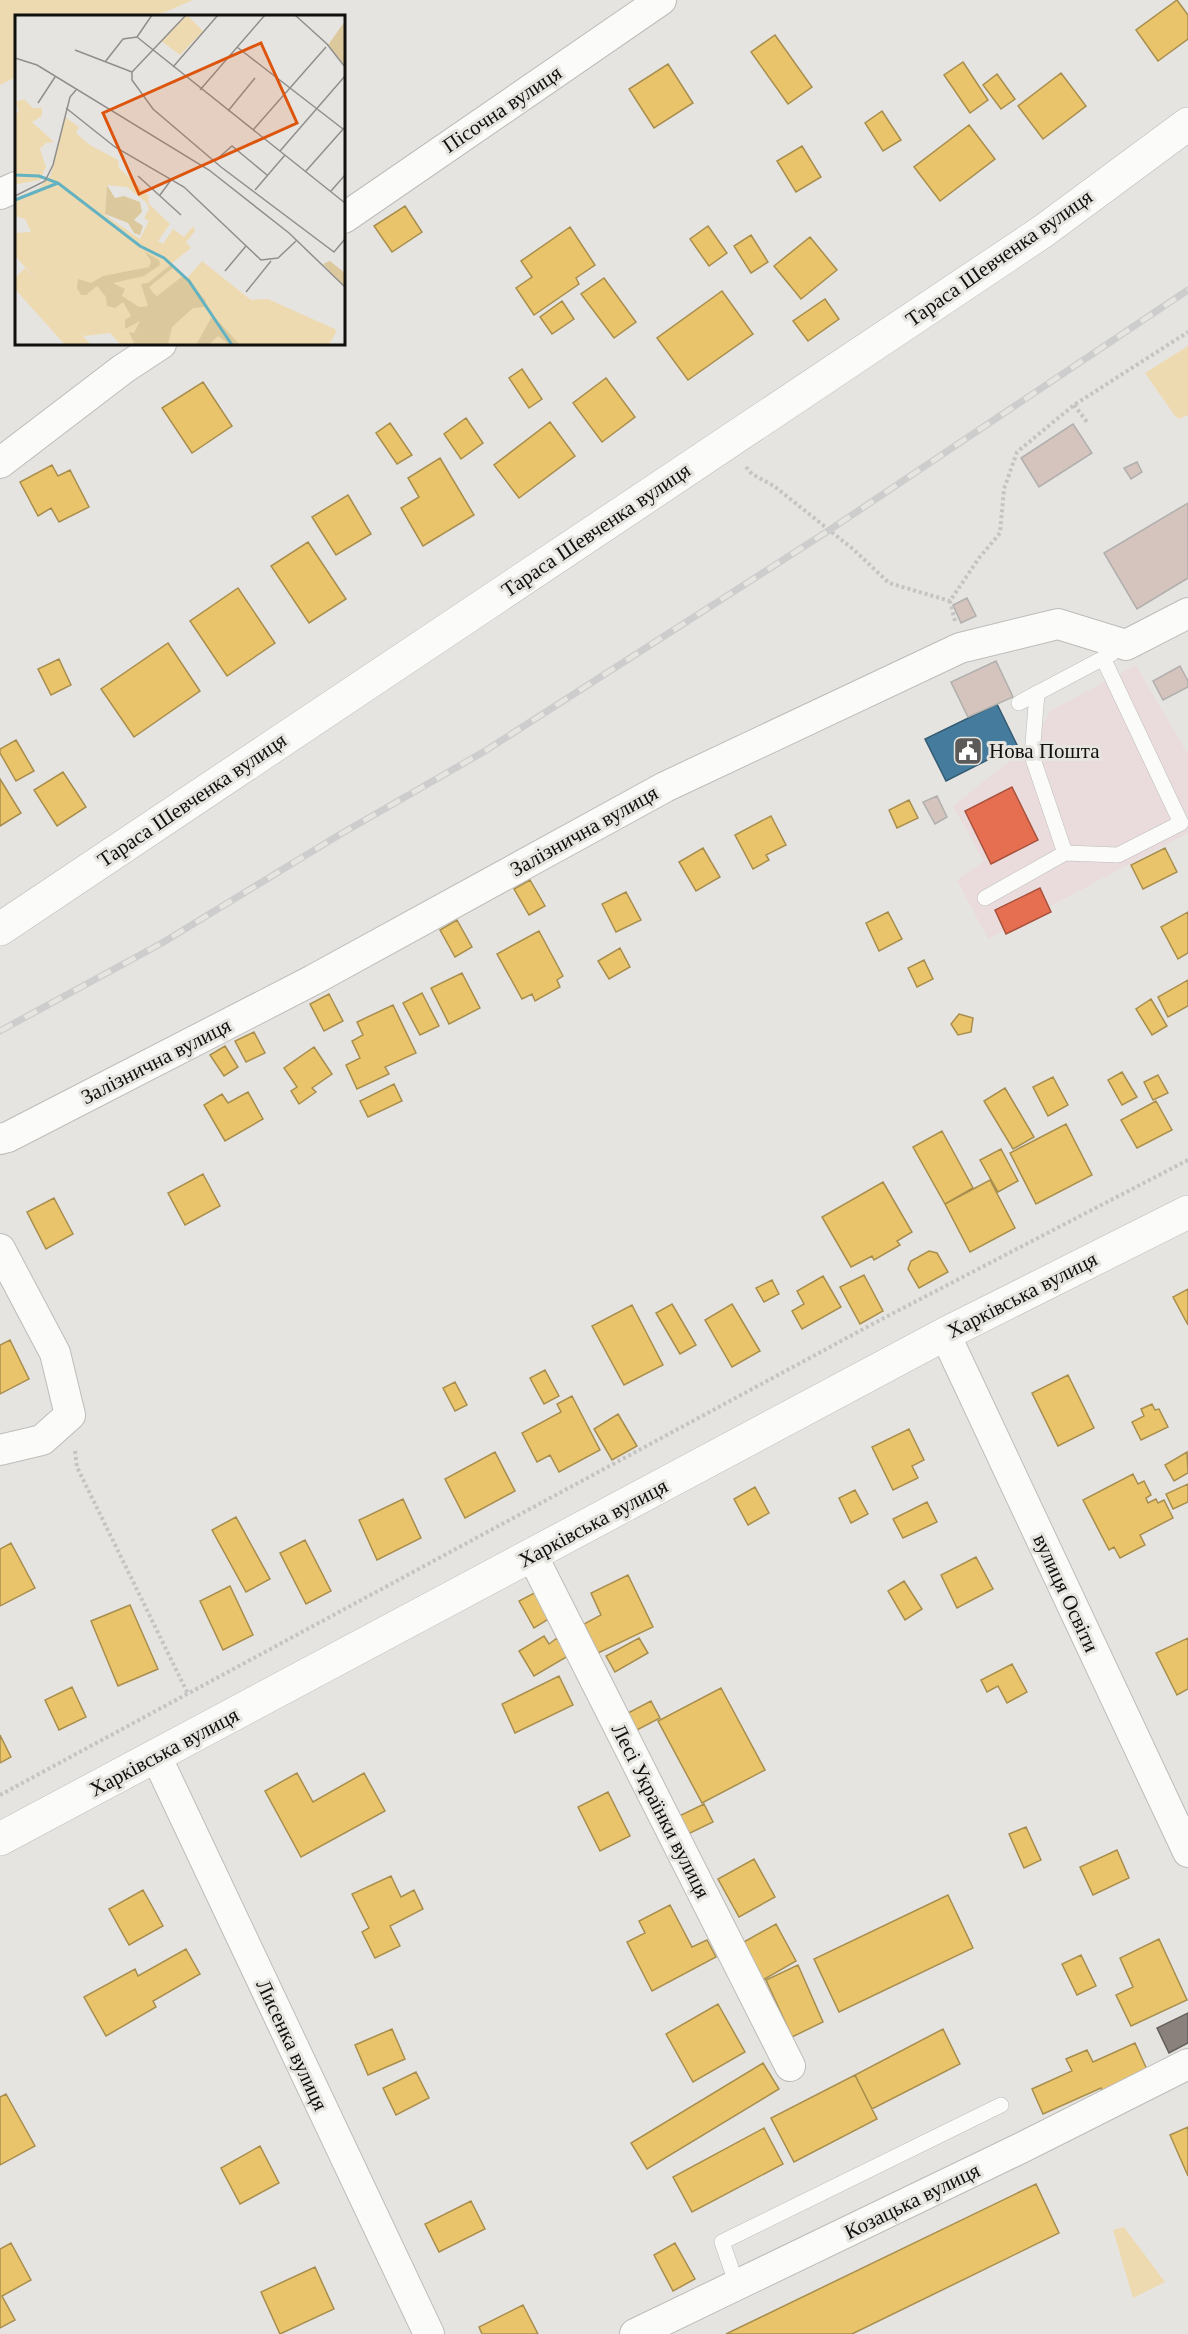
<svg xmlns="http://www.w3.org/2000/svg" width="1188" height="2334" viewBox="0 0 1188 2334" font-family="Georgia,serif">
  <rect width="100%" height="100%" fill="#e6e4e1"/>
  <path fill="#eadbdc" d="M1136 665 1188 755V833L988 939 957 880 984 861 953 806 1036 740 1050 711Z"/>
  <path fill="#eedab0" d="M0 0H193L156 16H16V77L0 85Z
    M1188 346V415L1179 419 1175 416 1145 373Z
    M1124 2227 1165 2282 1133 2298 1113 2230Z"/>
  <path fill="#e9c46a" stroke="#a88e4e" stroke-width="1.5" d="M1177 0 1188 15V39L1158 61 1136 30Z
    M775 35 812 87 788 104 751 52Z
    M963 62 988 100 970 113 944 75Z
    M668 64 693 103 654 128 629 89Z
    M1061 73 1086 106 1043 139 1018 106Z
    M997 74 1015 99 1001 109 983 85Z
    M882 111 901 140 883 151 865 123Z
    M969 125 995 159 940 201 914 167Z
    M802 146 821 177 796 192 777 161Z
    M405 206 422 232 392 252 374 226Z
    M708 226 727 253 709 266 690 239Z
    M570 227 595 265 576 278 579 284 534 315 516 288 532 277 521 261Z
    M751 235 768 262 751 273 734 246Z
    M810 237 837 270 801 299 774 266Z
    M604 278 636 322 614 338 581 294Z
    M722 291 753 334 688 380 657 338Z
    M825 299 839 319 808 341 793 321Z
    M562 301 574 319 552 334 540 317Z
    M522 369 542 399 529 408 509 378Z
    M606 378 635 417 602 442 573 403Z
    M203 382 232 426 192 453 162 408Z
    M466 418 483 443 461 459 444 434Z
    M550 422 575 456 519 498 494 465Z
    M390 423 412 455 397 464 376 433Z
    M440 458 474 515 423 546 401 508 419 497 408 478Z
    M52 465 58 476 70 470 89 507 59 522 51 508 38 516 20 482Z
    M348 495 371 534 336 555 312 517Z
    M308 542 346 599 309 623 271 566Z
    M238 588 275 643 227 676 190 621Z
    M168 643 200 691 134 737 101 689Z
    M59 659 71 685 51 695 38 669Z
    M16 740 34 771 16 781 0 753V749Z
    M63 772 86 807 57 826 34 790Z
    M0 779 21 813 0 826Z
    M909 800 918 818 897 828 889 810Z
    M771 816 786 845 766 855 769 860 753 869 735 835Z
    M703 848 720 877 696 891 679 862Z
    M1165 848 1177 872 1143 889 1131 865Z
    M530 880 545 906 529 915 514 889Z
    M626 892 641 920 616 932 602 904Z
    M888 912 902 939 879 951 866 923Z
    M1188 912V953L1178 959 1161 927Z
    M457 920 472 947 455 957 440 930Z
    M539 931 563 976 557 980 560 987 535 1001 532 994 522 999 497 954Z
    M620 948 630 967 609 979 598 961Z
    M924 960 933 979 917 987 908 968Z
    M462 973 480 1008 449 1024 431 988Z
    M1188 980V1006L1168 1017 1158 997Z
    M422 993 439 1026 420 1035 403 1003Z
    M329 994 343 1021 324 1031 310 1004Z
    M1151 999 1167 1026 1152 1035 1136 1009Z
    M393 1005 416 1053 385 1067 389 1074 357 1089 346 1065 360 1058 352 1041 363 1035 357 1022Z
    M959 1014 973 1018 971 1032 958 1035 951 1024Z
    M254 1032 265 1053 246 1062 235 1041Z
    M225 1046 238 1067 224 1076 210 1055Z
    M314 1047 332 1074 312 1088 316 1092 299 1104 291 1091 297 1087 284 1068Z
    M1122 1072 1137 1097 1122 1105 1108 1080Z
    M1158 1075 1168 1093 1153 1100 1144 1082Z
    M1053 1077 1068 1105 1048 1116 1033 1087Z
    M394 1084 402 1101 368 1117 360 1101Z
    M1005 1088 1034 1137 1013 1149 984 1101Z
    M248 1092 263 1119 225 1141 204 1105 222 1094 228 1103Z
    M1156 1101 1172 1130 1137 1148 1121 1120Z
    M1066 1124 1092 1175 1036 1204 1010 1153Z
    M942 1131 973 1188 945 1204 913 1147Z
    M1001 1149 1018 1181 998 1192 980 1160Z
    M203 1174 220 1206 185 1225 168 1193Z
    M990 1180 1015 1228 970 1252 945 1204Z
    M883 1182 912 1232 897 1241 900 1245 874 1260 872 1256 851 1267 822 1217Z
    M54 1198 73 1234 46 1249 27 1212Z
    M929 1251 937 1253 948 1272 919 1288 908 1269 911 1261Z
    M864 1275 883 1311 860 1324 840 1287Z
    M823 1276 841 1307 802 1329 792 1311 804 1304 797 1291Z
    M772 1280 779 1294 764 1302 756 1288Z
    M1188 1289V1325L1173 1297Z
    M672 1304 696 1345 680 1354 656 1313Z
    M732 1304 760 1351 732 1367 705 1320Z
    M632 1305 663 1365 624 1385 592 1326Z
    M10 1340 29 1379 0 1394V1345Z
    M545 1370 559 1396 544 1404 530 1378Z
    M1068 1375 1094 1428 1058 1446 1032 1393Z
    M455 1382 467 1405 455 1411 443 1388Z
    M572 1396 600 1450 559 1472 550 1455 537 1462 522 1433 561 1412 557 1404Z
    M1152 1404 1155 1410 1159 1409 1168 1427 1141 1440 1132 1422 1144 1416 1141 1409Z
    M618 1414 637 1446 612 1460 594 1429Z
    M909 1429 924 1460 912 1466 918 1478 893 1490 872 1447Z
    M495 1452 515 1491 465 1518 445 1479Z
    M1187 1452 1188 1473 1174 1481 1165 1465Z
    M1133 1474 1138 1484 1144 1481 1151 1495 1146 1498 1148 1503 1156 1499 1158 1503 1164 1500 1173 1518 1140 1535 1145 1545 1120 1558 1114 1547 1109 1550 1083 1500Z
    M1188 1484V1502L1173 1509 1166 1494Z
    M755 1487 769 1513 748 1525 734 1499Z
    M855 1490 868 1514 851 1523 839 1498Z
    M403 1499 421 1538 377 1560 359 1520Z
    M927 1502 937 1522 903 1538 893 1519Z
    M236 1517 270 1579 246 1592 212 1530Z
    M305 1540 331 1591 306 1604 280 1553Z
    M11 1543 35 1588 0 1606V1549Z
    M976 1557 993 1589 957 1608 941 1575Z
    M628 1575 653 1627 598 1653 584 1624 601 1615 591 1593Z
    M904 1581 922 1609 905 1620 888 1591Z
    M230 1586 253 1635 223 1650 200 1601Z
    M538 1591 552 1617 534 1628 519 1601Z
    M130 1605 158 1669 118 1686 91 1621Z
    M544 1636 549 1644 557 1638 568 1656 534 1676 519 1651Z
    M639 1638 648 1653 615 1672 606 1656Z
    M1188 1638V1689L1177 1695 1156 1653Z
    M1012 1664 1027 1692 1007 1703 998 1686 987 1692 981 1680Z
    M559 1676 573 1705 515 1733 502 1704Z
    M72 1687 86 1717 59 1730 45 1700Z
    M721 1688 765 1770 702 1803 658 1721Z
    M651 1701 660 1718 635 1731 626 1714Z
    M0 1735 11 1757 0 1763Z
    M297 1773 313 1802 364 1773 385 1811 301 1857 265 1791Z
    M608 1792 630 1836 600 1851 578 1807Z
    M704 1804 713 1822 686 1835 677 1817Z
    M1026 1827 1041 1860 1024 1868 1009 1834Z
    M1117 1850 1129 1878 1093 1895 1080 1867Z
    M754 1859 775 1897 739 1917 718 1879Z
    M391 1876 401 1897 414 1890 423 1909 390 1926 400 1946 375 1958 362 1932 369 1928 352 1894Z
    M143 1890 163 1926 129 1945 109 1909Z
    M948 1895 973 1948 839 2012 814 1959Z
    M670 1905 692 1947 707 1940 716 1957 652 1991 627 1942 645 1933 639 1921Z
    M776 1924 796 1961 763 1980 742 1943Z
    M1159 1939 1187 2000 1131 2026 1116 1995 1133 1987 1120 1958Z
    M186 1949 200 1974 153 2001 156 2007 106 2036 84 1997 135 1969 138 1976Z
    M1081 1955 1096 1986 1077 1995 1062 1964Z
    M798 1965 823 2022 792 2037 766 1980Z
    M718 2004 745 2052 693 2082 666 2034Z
    M392 2029 405 2059 368 2075 355 2045Z
    M943 2029 960 2064 872 2109 855 2075Z
    M1135 2043 1149 2074 1104 2094 1101 2088 1043 2114 1032 2089 1072 2071 1066 2059 1087 2050 1093 2062Z
    M763 2063 779 2089 647 2169 631 2143Z
    M416 2072 429 2098 396 2115 383 2088Z
    M855 2075 877 2119 794 2162 771 2118Z
    M6 2094 35 2146 0 2165V2097Z
    M1188 2127V2176L1170 2135Z
    M764 2128 783 2164 692 2212 673 2177Z
    M260 2146 279 2183 240 2204 221 2168Z
    M1036 2184 1059 2233 852 2334H726Z
    M471 2201 485 2229 439 2252 425 2224Z
    M11 2243 31 2280 2 2296 15 2320 0 2328V2249Z
    M675 2243 695 2279 673 2291 654 2255Z
    M315 2267 334 2309 280 2334 261 2292Z
    M523 2305 538 2334H482L479 2327Z"/>
  <path fill="#e76f51" stroke="#a6523d" stroke-width="1.5" d="M1012 787 1038 840 991 864 965 811Z
    M1040 888 1051 912 1006 934 995 910Z"/>
  <path fill="#457b9d" stroke="#355b72" stroke-width="1.5" d="M997 704 1017 745 946 781 925 739Z"/>
  <path fill="#8a817c" stroke="#655f5b" stroke-width="1.5" d="M1188 2013V2043L1169 2053 1157 2028Z"/>
  <path fill="#d4c4bd" stroke="#b1afad" stroke-width="1.5" d="M1073 424 1092 453 1039 487 1021 458Z
    M1137 462 1142 472 1131 479 1124 468Z
    M1188 503V578L1137 609 1104 553Z
    M967 598 976 616 961 623 953 605Z
    M996 661 1013 697 968 717 951 682Z
    M1180 666 1188 681V687L1163 700 1153 681Z
    M937 796 947 817 935 824 923 802Z"/>
  <g fill="none" stroke-linecap="round" stroke-linejoin="round">
    <g stroke="#bdbcb9" stroke-width="16">
      <path id="lane" d="M1037 693 1032 756 1065 853 1118 855 1181 823 1103 658
        M1019 703 1111 654
        M985 898 1065 853
        M737 2285 722 2242 1001 2105"/>
    </g>
    <g stroke="#bdbcb9" stroke-width="32">
      <path id="street" d="M0 194 16 187
        M344 218 661 0
        M0 463 123 369 161 344
        M0 1139 8 1137 313 980 665 787 960 648 1058 624 1126 645 1188 613
        M0 1249 55 1353 70 1415 42 1440 0 1450
        M945 1334 1188 1852
        M532 1555 790 2066
        M156 1756 429 2334
        M635 2334 1021 2148 1188 2064"/>
    </g>
    <g stroke="#bdbcb9" stroke-width="34">
      <path id="secondary" d="M0 929 1042 232 1188 124
        M0 1839 945 1334 1188 1212"/>
    </g>
    <path stroke="#c4c4c3" stroke-width="4" stroke-dasharray="3 3" stroke-linecap="butt" d="M1074 405 1087 422
      M746 467 752 474 774 486 853 549 889 583 950 601
      M955 621 950 601 979 558 1000 533 1004 489 1017 452 1074 405 1188 332
      M75 1451 77 1467 188 1694
      M0 1795 880 1320 1188 1160"/>
    <use href="#lane" stroke="#fbfbfa" stroke-width="15"/>
    <use href="#street" stroke="#fbfbfa" stroke-width="30"/>
    <use href="#secondary" stroke="#fbfbfa" stroke-width="33"/>
    <g stroke="#cdcdcd" stroke-width="7">
      <path id="rail" d="M0 1031 162 943 339 835 485 751 828 531 1188 290"/>
    </g>
    <use href="#rail" stroke="#e7e5e0" stroke-width="4.5" stroke-dasharray="14" stroke-linecap="butt"/>
  </g>
  <defs>
    <g id="civic-square" transform="scale(1.5)"><rect x="-9" y="-9" width="18" height="18" rx="4" fill="#5b5a58" stroke="#e7e5e0"/><path d="M-.6-6.5H3V-4.5H.6V-3L4-1V1h2V6H-6V1h2V-1L-.6-3ZM-1.2 2.5V6h2.4V2.5Z" fill="#fff"/></g>
  </defs>
  <g fill-rule="evenodd">
    <use href="#civic-square" x="968" y="751"/>
  </g>
  <g text-anchor="middle" dominant-baseline="central" stroke-width="6" stroke-linejoin="round" paint-order="stroke">
    <g font-size="21" fill="#10100e" stroke="#e7e5e0">
      <text transform="translate(502 109) rotate(-34)">Пісочна вулиця</text>
      <text transform="translate(999 258) rotate(-35)">Тараса Шевченка вулиця</text>
      <text transform="translate(596 530) rotate(-34)">Тараса Шевченка вулиця</text>
      <text transform="translate(192 800) rotate(-34)">Тараса Шевченка вулиця</text>
      <text transform="translate(584 831) rotate(-29)">Залізнична вулиця</text>
      <text transform="translate(156 1061) rotate(-27)">Залізнична вулиця</text>
      <text transform="translate(1022 1295) rotate(-27)">Харківська вулиця</text>
      <text transform="translate(593 1523) rotate(-28)">Харківська вулиця</text>
      <text transform="translate(1066 1593) rotate(65)">вулиця Освіти</text>
      <text transform="translate(164 1752) rotate(-28)">Харківська вулиця</text>
      <text transform="translate(661 1811) rotate(63)">Лесі Українки вулиця</text>
      <text transform="translate(292 2045) rotate(65)">Лисенка вулиця</text>
      <text transform="translate(912 2201) rotate(-26)">Козацька вулиця</text>
    </g>
    <g font-size="21" fill="#10100e" stroke="#e7e5e0" text-anchor="start">
      <text x="989" y="751">Нова Пошта</text>
    </g>
  </g>
  <g transform="translate(15 15)">
    <rect width="330" height="330" fill="#e6e4e1"/>
    <path d="M172 0 188 16 165 40 146 26ZM9 84 18 93H27V101L17 107 39 127 31 128 25 134 31 152 25 165 3 169 0 168V100L4 96 0 87ZM50 102 64 112 61 118 75 130 103 145 104 153 133 180 134 189 155 209 143 226 148 229 158 214 169 222 178 211 180 216 171 227 176 233 156 249 172 263 187 246 236 285 253 284 322 315 314 330H106L95 318 69 321 62 314 76 330H50L0 274V263L10 253 34 279 0 241V218L16 217 10 204 0 201V183L23 174 36 160ZM92 170 112 172 132 188 134 194 129 203 134 206 125 224 90 200Z" fill="#eedab0" fill-rule="evenodd"/>
    <path d="M330 6V51L313 30ZM92 170 100 183 109 181 125 187 127 197 119 205 128 211 125 220 119 218 113 208 90 199ZM130 237 144 245 145 250 129 261 98 268 110 274 107 281 124 292 133 291 126 269 133 268 155 250 158 253 134 272 138 278 142 281 169 260 191 286 189 292 178 293 157 312 153 330H112L119 328 114 317 119 318 125 306 110 314V305L116 301 108 287 100 293 92 291 91 282 82 271 71 280H66L62 273 63 264 76 268 88 261 134 252 136 246ZM315 246 330 258V272L308 249ZM196 303 205 308 225 330H215L203 321 194 330H181Z" fill="#dcc89d"/>
    <path fill="none" stroke="#63b2c1" stroke-width="3" d="M0 160 24 161 43 168 125 231 149 243 174 266 217 330M0 185 43 168"/>
    <path fill="none" stroke="#908f8d" stroke-width="1.5" d="M280 0 312 29 330 52M122 22 330 188M122 22 137 0M222 32 328 114M60 35 117 57M0 43 22 50 194 155 274 218 330 272M90 47 108 24 122 22M158 52 203 0M117 57V65L138 94 206 152 319 237 330 224M117 57 171 0M185 75 250 0M23 88 40 62M51 93 100 132 169 172 246 245 263 243 281 226M213 96 240 63M238 115 311 32M265 136 330 61M201 145 217 131 252 160M291 156 330 112M123 161 166 200M240 175 270 140M316 176 330 160M145 180 156 165M0 181 30 166 38 150 55 82 61 75M210 256 231 231M231 277 256 246"/>
    <path fill="#dd550c" fill-opacity="0.15" stroke="#dd550c" stroke-width="3" d="M246 28 282 108 124 179 88 98Z"/>
    <rect width="330" height="330" fill="none" stroke="#10100e" stroke-width="3"/>
  </g>
</svg>
